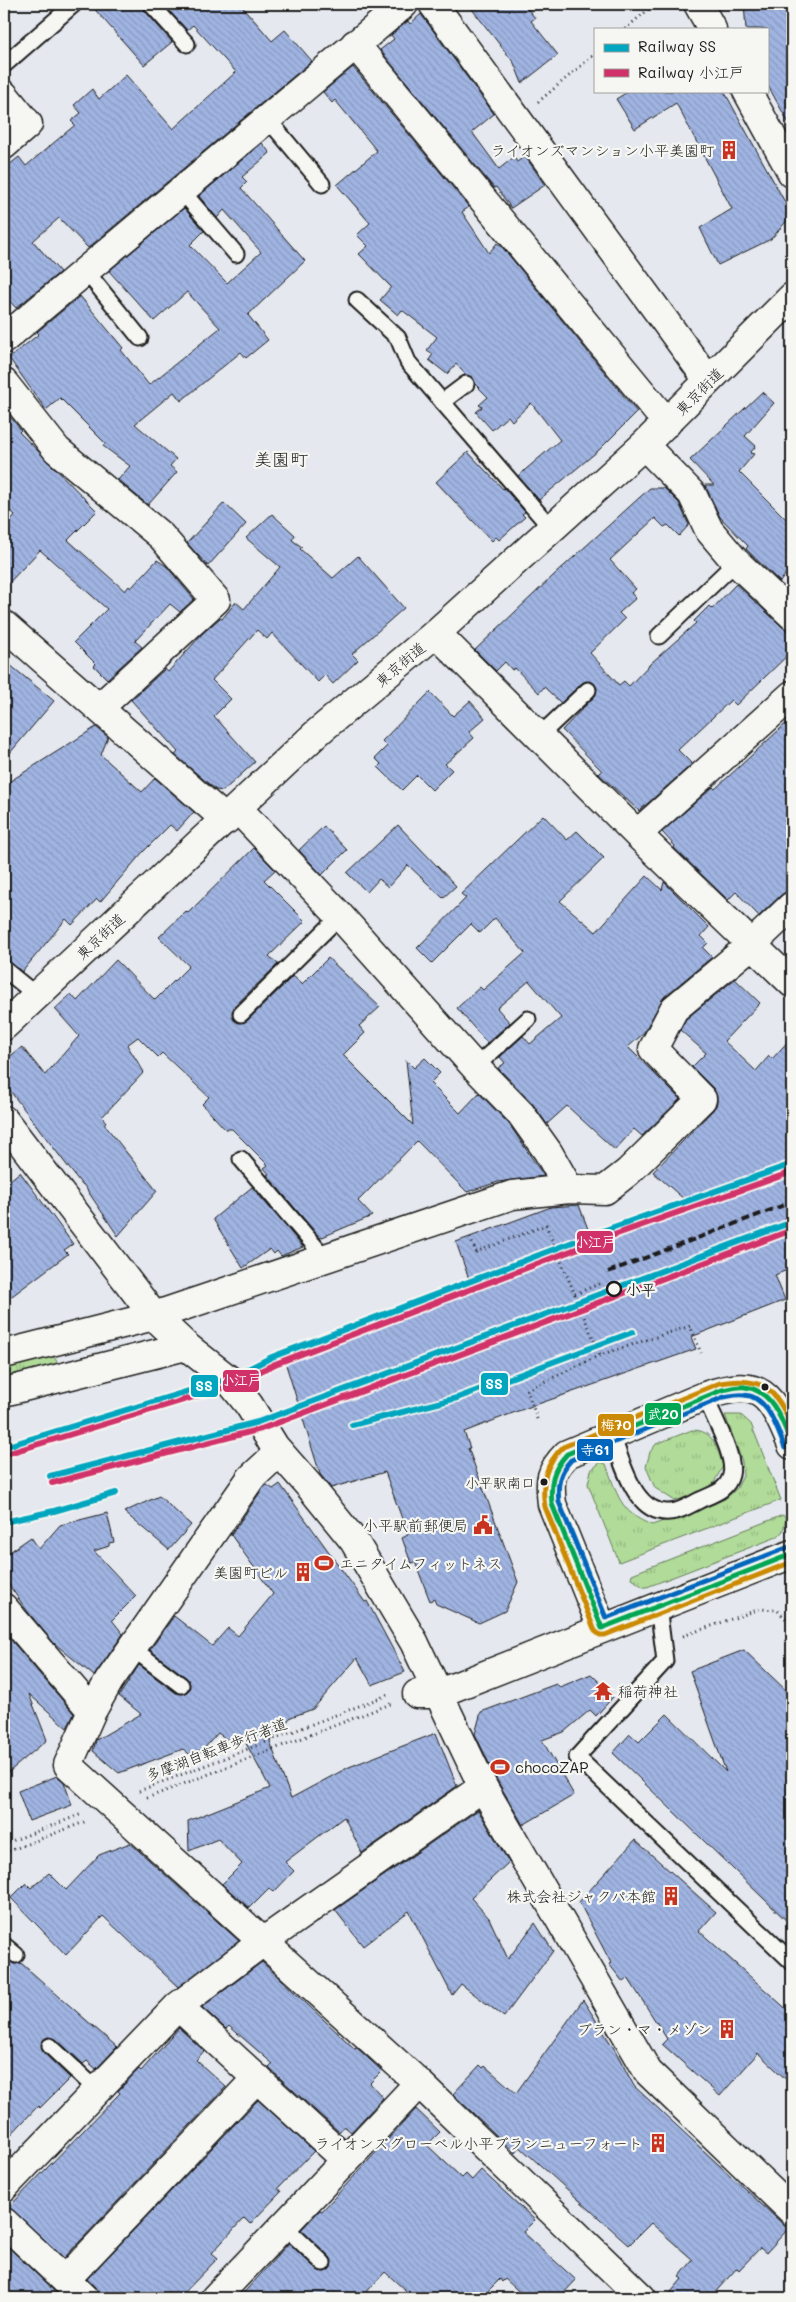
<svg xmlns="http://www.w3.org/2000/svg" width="796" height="2302" viewBox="0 0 796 2302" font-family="Mali,'Klee One',sans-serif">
  <defs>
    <pattern id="grass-tufts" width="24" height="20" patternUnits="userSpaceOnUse" patternTransform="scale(1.25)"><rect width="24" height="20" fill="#b0db99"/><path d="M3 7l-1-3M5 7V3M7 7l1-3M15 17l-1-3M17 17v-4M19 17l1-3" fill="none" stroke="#97bb83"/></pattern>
    <pattern id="building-back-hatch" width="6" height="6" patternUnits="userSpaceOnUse" patternTransform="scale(1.25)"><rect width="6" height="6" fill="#a0b4e2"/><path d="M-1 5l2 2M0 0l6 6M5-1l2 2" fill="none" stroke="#899ac1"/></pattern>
  </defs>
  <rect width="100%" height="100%" fill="#e5e9ef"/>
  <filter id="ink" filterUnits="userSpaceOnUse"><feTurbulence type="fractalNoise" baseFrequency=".02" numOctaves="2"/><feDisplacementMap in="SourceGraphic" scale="10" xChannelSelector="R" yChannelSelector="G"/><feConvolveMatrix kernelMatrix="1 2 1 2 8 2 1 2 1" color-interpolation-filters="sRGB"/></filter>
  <g filter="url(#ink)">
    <path fill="url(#grass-tufts)" stroke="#667c5a" d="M52 1354 58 1363 54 1369 4 1381V1367Z
      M725 1415H741L751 1424 781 1500 619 1562 588 1484 591 1470 601 1462 606 1464C617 1494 620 1513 652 1525L725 1499 737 1488 743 1476 742 1461Z
      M692 1430C714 1430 717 1448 723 1466L711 1488 675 1501 655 1488 646 1467 650 1452 656 1444Z
      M783 1515 786 1519 783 1531 777 1537 647 1587H643L631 1578 632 1574Z"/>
    <path fill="url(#building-back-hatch)" stroke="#1c1c1c" d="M90 4H142L144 10 172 42 144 65Z
      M163 4H240L272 41 285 30 312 61 88 248 59 218 33 241 60 272 16 308 4 295V169L19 157 26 166 75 125 71 121 81 113 74 105 92 89 99 99 126 75 173 129 236 72 193 25 187 30Z
      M468 4H524L535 18 531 21 558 55 522 83 514 63Z
      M744 4H792V129L767 84V29H746Z
      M421 14 494 114 472 132 499 169 514 157 517 162 525 156 545 185 511 208 496 187 494 188 380 50 394 39 391 35 408 21 410 24Z
      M353 67 469 207 462 212 489 253 497 243 503 248 637 412 599 450 539 500 518 476 560 440 531 403 512 421 508 416 492 430 476 412 482 407 479 405 488 397 475 384 473 378 466 375 456 364 447 374 429 360 433 354 427 350 437 337 402 310 398 315 380 300 391 287 359 254 368 246 357 235 370 223 337 185 377 151 335 100 332 103 323 92Z
      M629 91H724L792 215 771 239 718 265 700 228 732 209 676 103 635 129 616 99Z
      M262 143 270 153 242 177 247 182 241 188 305 261 248 315 268 340 246 358 241 352 181 401 174 392 135 424 176 459 170 466 177 472 148 505 118 480 130 466 103 446 105 443 60 398 46 410 9 358 39 334 37 332 80 296 123 348 121 350 149 385 220 328 187 292 154 321 109 271 184 208 204 231 190 245 227 283 261 252 224 210 217 218 199 196Z
      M762 392 774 403 745 436 756 446 750 453 754 454 739 472 792 525V565L780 582 746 549 748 546 720 517 705 485H714L690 460Z
      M7 413 21 430 19 432 97 511 68 540 125 591 129 586 131 588 157 560 166 566 194 599 180 612 170 604 135 641 142 647 107 679 94 666 96 664 74 642 107 609 40 550 4 588V528L15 515 4 505V416Z
      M468 452 503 489 504 488 525 512 522 514 525 517 499 540 496 537 492 541 436 482Z
      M650 488H664L679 503 689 525 679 536 668 525 664 527 655 518 610 560 636 589 631 593 636 598 619 613 625 619 590 653 619 685 624 681 629 686 650 664 696 623 694 621 709 606 712 609 736 584 792 636V651L736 705 731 700 678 750 692 764 639 811 599 774 602 771 562 730 595 696 597 688 594 683 586 681 582 683 561 703 544 687 539 693 515 668 512 670 505 662 496 671 475 650 554 575Z
      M224 503 246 524 208 566 187 543Z
      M272 514 295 535 292 540 302 547 300 549 333 578 358 556 404 608 352 654 358 660 333 684 325 675 318 682 272 633 267 639 257 630 212 680 231 699 214 716 255 762 223 791 216 790 175 755 178 752 131 700 165 669 168 672 203 633 220 618 222 619 236 602 244 609 280 567 246 538Z
      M4 660 54 701 4 760Z
      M430 692 453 716 470 701 485 718 469 732 474 738 445 764 452 770 432 790 417 775 402 790 378 767 381 764 375 758 387 746 382 741Z
      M792 718V887L781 895 759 916 736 892 728 900 674 848 675 846 662 832 713 787 715 789Z
      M96 727 108 737 101 755 142 792 155 778 194 812 177 831 170 825 142 853 100 902 97 899 72 925 66 919 22 972 4 956V785Z
      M543 815 567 840 577 831 604 858 560 901 596 932 647 876 662 890 664 882 709 927 701 936 708 943 703 948 712 957 664 997 643 1034 628 1047 680 1099 642 1136 634 1129 615 1150 567 1106 547 1124 532 1103 498 1068 505 1063 500 1057 523 1036 530 1044 561 1018 529 981 497 1008 510 1023 487 1043 457 1008 480 987 483 990 525 953 495 918 480 933 471 924 432 963 417 948 466 898 461 894Z
      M398 825 456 886 443 898 408 865 388 887 379 879 367 892 347 873Z
      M324 826 347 850 322 875 299 850Z
      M254 848 275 870 264 880 305 921 269 956 278 964 234 1007 232 1012 234 1020 239 1023 247 1021 293 976 302 984 328 958 380 1007 359 1026 365 1033 343 1055 413 1125 406 1060 414 1068 425 1058 440 1073 430 1083 460 1113 479 1093 509 1124 544 1176 498 1182 467 1192 417 1141 358 1201 372 1216 320 1238 267 1175 269 1174 264 1168 268 1165 232 1129H225L202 1104 209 1097 162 1053 158 1057 138 1037 127 1045 144 1072 102 1117 106 1122 104 1124 157 1191 118 1236 83 1184 82 1185 4 1083V1061L22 1047 45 1075 79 1036 55 1009 71 994 77 1001 116 960 155 1000 189 966 159 937 186 911 188 913Z
      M735 979 760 1003 724 1041 756 1071 769 1056 772 1059 792 1037V1268L775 1275 785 1300 691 1337 696 1349 518 1411 464 1432 470 1448H468L518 1582 505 1611 479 1623 436 1604 434 1599 430 1601 415 1562 411 1563 402 1538 408 1535 385 1472 331 1488 320 1474 282 1352 470 1282 456 1242 516 1220 551 1207 579 1205 591 1237 686 1201 653 1172 713 1110 717 1104V1096L713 1088 692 1067 706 1053 680 1030 686 1019Z
      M20 1172 73 1244 64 1250 68 1254 4 1302V1185Z
      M252 1187 303 1247 281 1256 277 1251 274 1254 270 1249 243 1268 213 1219Z
      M280 1484 365 1602 367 1601 405 1672 372 1685 357 1658 313 1709 291 1717 270 1742 291 1798 349 1767 436 1733 457 1786 362 1853 344 1817 285 1862 294 1871 274 1892 269 1888 249 1908 222 1884 242 1864 218 1839 189 1851 188 1821 270 1788 242 1736 229 1741 218 1733 201 1752 199 1750 193 1757 183 1749 119 1773 93 1751 96 1740 141 1714 119 1696 139 1665 176 1693 184 1694 189 1690 190 1686 187 1678 150 1650 174 1616 212 1646 228 1628 238 1636 273 1594 231 1535 263 1488 267 1485 273 1489Z
      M159 1496 191 1525 169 1550 124 1512Z
      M107 1513 114 1542 109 1543V1546L94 1551 136 1596 112 1620 123 1634 94 1676 54 1643 28 1612 4 1578V1556L31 1537 39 1549 60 1525Z
      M4 1632 74 1714 67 1728 29 1694 47 1740 4 1776Z
      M744 1650 792 1696V1926L613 1753 630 1734 639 1742 667 1714 726 1772 690 1671Z
      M591 1674 614 1696 596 1716 590 1710 564 1732 542 1740 574 1795 523 1825 497 1780 475 1734 481 1712 556 1684 560 1687Z
      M57 1776 64 1782 72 1805 29 1821 18 1791Z
      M478 1810 509 1862 471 1898 489 1918 508 1959 535 1923 553 1951 504 2017 461 1984 452 1995 409 1911 363 1946 335 1910Z
      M635 1840 716 1912 699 1931 792 2014V2085L758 2053 720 2096 662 2044 667 2039 628 1978 623 1982 609 1964 611 1963 579 1902Z
      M130 1843 239 1941 178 1987 103 1916 66 1955 11 1898 26 1883 31 1888 49 1873 66 1890 99 1855Z
      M4 1957 14 1964 21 1963 117 2047 96 2069 87 2061 83 2064 56 2039 48 2037 44 2039 41 2044 43 2052 70 2078 40 2108 38 2106 4 2142Z
      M262 1962 355 2049 357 2048 382 2071 370 2083 383 2098 351 2132 344 2126 339 2132 269 2068 273 2064 229 2026 226 2029 202 2007Z
      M583 2000 615 2050 634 2086 788 2229 766 2253 760 2248 739 2270 737 2268 710 2298H666L682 2279 679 2277 693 2260 651 2223 629 2245 520 2147 515 2153 453 2094 480 2065 483 2068 485 2066 516 2093Z
      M179 2028 204 2051 196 2060 226 2087 64 2258 9 2207 120 2093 118 2091 139 2069 141 2071Z
      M258 2100 314 2151 278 2188 281 2192 250 2224 244 2218 212 2253 218 2258 179 2298H99L95 2287 87 2279Z
      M416 2109 440 2132 427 2145 462 2178 466 2174 472 2180 481 2170 535 2220 523 2232 576 2280 559 2298H526L505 2279 502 2282 500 2279 481 2298H414L385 2272 361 2298H239L289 2243 317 2270 325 2272 330 2269 332 2261 330 2257 301 2230 320 2210 322 2211Z
      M4 2243 54 2291 62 2298H11L4 2291Z"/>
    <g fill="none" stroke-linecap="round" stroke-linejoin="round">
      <g stroke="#1c1c1c" stroke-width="19">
        <path id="lane" d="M151 4 187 44
          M4 65 74 4
          M267 118 322 184
          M181 190 236 254
          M85 270 140 338
          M357 300 398 338 408 362 551 528
          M442 402 466 384
          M659 636 736 562
          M539 736 588 690
          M4 969 36 995
          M241 1014 340 916
          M475 1067 528 1019
          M241 1159 325 1258
          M612 1435C623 1463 635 1521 676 1511 684 1509 692 1504 700 1500 713 1494 727 1491 731 1475 736 1456 712 1415 705 1396
          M658 1606 665 1661 577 1757 792 1962
          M132 1648 181 1685
          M4 1945 16 1955
          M50 2046 97 2090
          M284 2226 323 2263"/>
      </g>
      <g stroke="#1c1c1c" stroke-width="31">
        <path id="street" d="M433 4 708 380
          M698 4 712 29
          M355 44 667 423
          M747 91 792 173
          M4 95 28 124 4 145
          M4 339 404 4
          M4 383 57 450 161 536 216 600 99 708
          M644 445 692 494 709 530 736 562 792 615
          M4 625 226 820
          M436 633 637 834 792 983
          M238 809 340 916 475 1067 521 1114 548 1152 569 1189
          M637 834 792 695
          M154 1316 512 1195 569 1189 605 1190 628 1172 702 1099 653 1049 674 1009 751 945 792 906
          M279 1452 251 1478 109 1681 92 1711 68 1765 419 2083 642 2298
          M4 1608 92 1711
          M417 1694H437
          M178 2006 346 2160
          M4 2187 178 2006 264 1941 483 1787
          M4 2222 84 2298
          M65 2280 257 2078
          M215 2298 419 2083"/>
      </g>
      <g stroke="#1c1c1c" stroke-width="31">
        <path id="secondary" d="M4 1026 318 732 436 633 644 445 792 297
          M4 1120 154 1316 186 1346 228 1379 249 1405 275 1447 311 1488 354 1541 414 1642 483 1787 648 2072 792 2211
          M4 1354 154 1316
          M4 1392 186 1346
          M602 1628 552 1504C549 1480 550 1471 567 1454L705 1396C762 1376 771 1395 792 1445
          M437 1694 792 1554"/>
      </g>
      <path stroke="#1c1c1c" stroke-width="3" stroke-dasharray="1 4" stroke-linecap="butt" d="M625 29 655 4
        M538 102 595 54
        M470 1238 476 1252 546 1225 600 1355
        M575 1294 599 1284
        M537 1419 527 1390 600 1355 690 1326 701 1353
        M683 1636 760 1609 777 1610 792 1625
        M139 1791 390 1694
        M147 1798 393 1703
        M4 1844 82 1814
        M4 1853 87 1821"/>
      <use href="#lane" stroke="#f6f6f2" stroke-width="15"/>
      <use href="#street" stroke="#f6f6f2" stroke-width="28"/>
      <use href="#secondary" stroke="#f6f6f2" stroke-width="28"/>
      <path stroke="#1c1c1c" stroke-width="4" stroke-dasharray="8 4" stroke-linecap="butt" d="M608 1272 792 1202"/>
      <g stroke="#f6f6f2" stroke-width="9">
        <path id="bus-1" d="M792 1445C783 1423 773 1390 745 1387 738 1386 729 1389 722 1390L567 1454C552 1470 550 1483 552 1504L602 1628 792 1554"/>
      </g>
      <g stroke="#f6f6f2" stroke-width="9">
        <path id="bus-2" d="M792 1426C775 1388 762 1376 720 1383L563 1447C545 1464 541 1483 545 1507L595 1631 600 1635H605L792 1562"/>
      </g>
      <g stroke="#f6f6f2" stroke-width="9">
        <path id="bus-3" d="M785 1448C777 1429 768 1396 744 1395 737 1394 730 1396 724 1397L571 1460C559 1473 557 1485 559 1502L606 1618 789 1547"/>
      </g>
      <use href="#bus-1" stroke="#00a651" stroke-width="5"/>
      <use href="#bus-2" stroke="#cb8a06" stroke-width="5"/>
      <use href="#bus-3" stroke="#0065bd" stroke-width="5"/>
      <g stroke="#f6f6f2" stroke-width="10">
        <path id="rail-1" d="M352 1425 457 1398 633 1332
          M4 1447 228 1379 272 1357 594 1234 792 1164
          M50 1476 258 1422 792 1222
          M4 1522 54 1511 116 1493"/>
      </g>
      <g stroke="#f6f6f2" stroke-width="10">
        <path id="rail-2" d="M6 1454 230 1386 275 1364 597 1241 792 1172
          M52 1483 261 1429 792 1230"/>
      </g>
      <use href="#rail-1" stroke="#00a6bf" stroke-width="6"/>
      <use href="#rail-2" stroke="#d13169" stroke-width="6"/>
    </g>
  </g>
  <defs>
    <g id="building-bare" transform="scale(1.5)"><path d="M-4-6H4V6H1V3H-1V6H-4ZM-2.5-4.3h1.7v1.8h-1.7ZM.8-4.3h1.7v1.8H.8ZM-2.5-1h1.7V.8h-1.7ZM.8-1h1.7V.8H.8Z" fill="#c8321e" stroke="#f6f6f2" stroke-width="2.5" paint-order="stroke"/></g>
    <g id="civic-bare" transform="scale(1.5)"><path d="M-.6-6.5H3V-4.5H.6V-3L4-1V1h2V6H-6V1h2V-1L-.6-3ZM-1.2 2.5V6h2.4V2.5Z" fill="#c8321e" stroke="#f6f6f2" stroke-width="2.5" paint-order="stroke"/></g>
    <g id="stadium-bare" transform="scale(1.5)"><path d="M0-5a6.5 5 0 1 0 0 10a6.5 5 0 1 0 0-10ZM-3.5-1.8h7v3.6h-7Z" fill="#c8321e" stroke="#f6f6f2" stroke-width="2.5" paint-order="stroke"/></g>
    <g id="temple-bare" transform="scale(1.5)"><path d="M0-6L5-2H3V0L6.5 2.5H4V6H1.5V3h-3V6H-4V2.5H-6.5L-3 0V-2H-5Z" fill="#c8321e" stroke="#f6f6f2" stroke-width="2.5" paint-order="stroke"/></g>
  </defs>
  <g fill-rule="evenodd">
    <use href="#building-bare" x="729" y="150"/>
    <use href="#civic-bare" x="483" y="1525"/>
    <use href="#stadium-bare" x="324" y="1563"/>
    <use href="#building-bare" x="303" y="1572"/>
    <use href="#temple-bare" x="603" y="1691"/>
    <use href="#stadium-bare" x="500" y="1767"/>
    <use href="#building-bare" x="671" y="1896"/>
    <use href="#building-bare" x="727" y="2029"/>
    <use href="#building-bare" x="658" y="2143"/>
  </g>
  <circle fill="#f6f6f2" stroke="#1c1c1c" stroke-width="2.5" cx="614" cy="1289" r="7"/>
  <g fill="#1c1c1c" stroke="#f6f6f2" stroke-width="2">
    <circle cx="765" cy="1387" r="4.5"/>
    <circle cx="544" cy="1482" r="4.5"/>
  </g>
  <g text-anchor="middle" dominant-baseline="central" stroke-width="4.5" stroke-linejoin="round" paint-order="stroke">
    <g font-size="14" fill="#1c1c1c" stroke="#f6f6f2" text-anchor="end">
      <text x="535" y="1482">小平駅南口</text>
    </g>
    <g font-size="15" fill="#1c1c1c" stroke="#f6f6f2" text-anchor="end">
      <text x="714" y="150">ライオンズマンション小平美園町</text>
      <text x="468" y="1525">小平駅前郵便局</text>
      <text x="339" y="1563" text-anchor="start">エニタイムフィットネス</text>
      <text x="288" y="1572">美園町ビル</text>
      <text x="618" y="1691" text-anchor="start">稲荷神社</text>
      <text x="515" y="1767" text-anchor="start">chocoZAP</text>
      <text x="656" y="1896">株式会社ジャクパ本館</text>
      <text x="712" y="2029">ブラン・マ・メゾン</text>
      <text x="643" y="2143">ライオンズグローベル小平ブランニューフォート</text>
    </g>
    <g font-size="15" fill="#1c1c1c" stroke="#f6f6f2">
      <text transform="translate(699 391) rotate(-45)">東京街道</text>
      <text transform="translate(400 664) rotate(-40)">東京街道</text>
      <text transform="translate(100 936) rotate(-43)">東京街道</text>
      <text transform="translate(216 1749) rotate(-21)">多摩湖自転車歩行者道</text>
    </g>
    <g font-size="15" font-weight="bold" fill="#1c1c1c" stroke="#f6f6f2" text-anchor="start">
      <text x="626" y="1289">小平</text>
    </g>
    <g font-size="18" fill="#1c1c1c" stroke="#f6f6f2">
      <text x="281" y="459">美園町</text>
    </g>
  </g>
  <g stroke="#f6f6f2" stroke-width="2">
    <rect x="576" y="1230" width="38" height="24" rx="5" fill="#d13169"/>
    <rect x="222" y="1369" width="38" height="24" rx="5" fill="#d13169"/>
    <rect x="480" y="1372" width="29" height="24" rx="5" fill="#00a6bf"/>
    <rect x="190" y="1374" width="29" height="24" rx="5" fill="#00a6bf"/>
    <rect x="644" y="1402" width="38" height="24" rx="5" fill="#00a651"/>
    <rect x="597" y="1413" width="38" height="24" rx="5" fill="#cb8a06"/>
    <rect x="576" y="1438" width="38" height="24" rx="5" fill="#0065bd"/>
  </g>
  <g font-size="14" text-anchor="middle" font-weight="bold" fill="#fff">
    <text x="595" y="1247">小江戸</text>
    <text x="241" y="1385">小江戸</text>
    <text x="494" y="1389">SS</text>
    <text x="204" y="1391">SS</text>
    <text x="663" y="1419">武20</text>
    <text x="616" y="1430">梅70</text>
    <text x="595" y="1455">寺61</text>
  </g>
  <rect width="796" height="2302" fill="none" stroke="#f6f6f2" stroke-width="20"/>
  <rect x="10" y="10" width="776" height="2282" fill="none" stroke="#1c1c1c" stroke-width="2" filter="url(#ink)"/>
  <rect x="594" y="28" width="175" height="65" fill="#f6f6f2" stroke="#9f9f9c"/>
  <rect x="604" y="44" width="25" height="8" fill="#00a6bf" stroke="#9f9f9c"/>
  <text x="638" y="52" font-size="15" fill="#1c1c1c">Railway SS</text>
  <rect x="604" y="69" width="25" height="8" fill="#d13169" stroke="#9f9f9c"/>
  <text x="638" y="78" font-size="15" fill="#1c1c1c">Railway 小江戸</text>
</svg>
